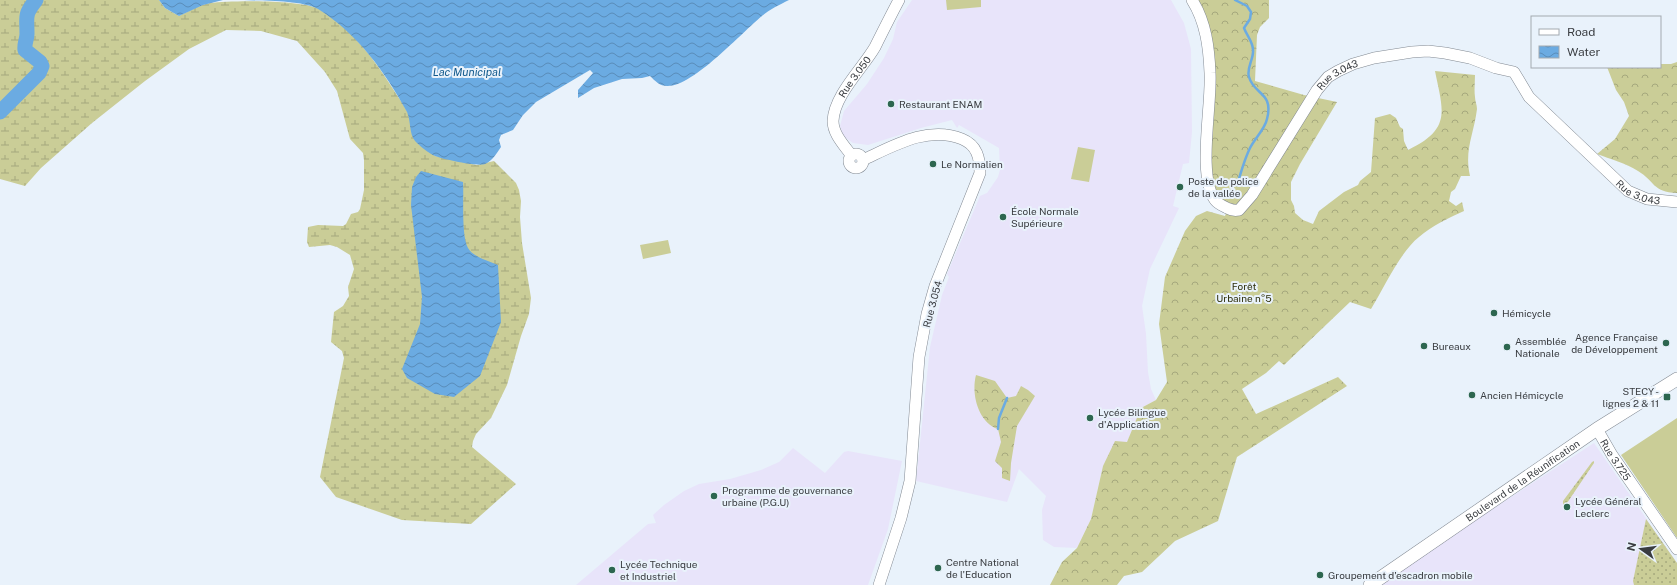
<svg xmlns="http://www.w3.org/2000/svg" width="1677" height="585" viewBox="0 0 1677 585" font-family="'Public Sans',sans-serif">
  <defs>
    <pattern id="grass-dots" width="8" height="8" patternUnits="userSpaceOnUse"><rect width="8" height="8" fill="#cacd97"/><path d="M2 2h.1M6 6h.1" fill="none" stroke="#a5a87d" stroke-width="1.8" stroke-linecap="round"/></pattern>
    <pattern id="forest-crowns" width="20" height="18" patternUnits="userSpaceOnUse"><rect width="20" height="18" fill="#cacd97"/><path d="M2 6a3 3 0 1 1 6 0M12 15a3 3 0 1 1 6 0" fill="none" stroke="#a5a87d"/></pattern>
    <pattern id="wetland-marsh" width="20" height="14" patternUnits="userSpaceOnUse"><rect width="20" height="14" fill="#cacd97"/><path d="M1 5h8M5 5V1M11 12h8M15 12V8" fill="none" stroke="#a5a87d"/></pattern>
    <pattern id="water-waves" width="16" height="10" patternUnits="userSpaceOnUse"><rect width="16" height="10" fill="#6babe2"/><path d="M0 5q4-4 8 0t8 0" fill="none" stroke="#598cb9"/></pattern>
  </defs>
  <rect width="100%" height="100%" fill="#e9f2fb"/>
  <path fill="#e8e4fa" d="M912 0H1171L1184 23 1191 49 1192 132 1189 163 1183 164 1173 206 1179 208 1150 269 1142 306 1146 334 1148 372 1151 389 1156 400 1141 408 1127 442 1103 466 1091 519 1077 548 1054 547 1043 540 1042 510 1046 496 1019 469 1007 502 916 481 930 347 942 295 949 277 947 274 980 196 987 193 998 177 1000 170 999 148 959 125 957 128 952 120 921 128 868 145 853 143 843 136 840 126 844 111 867 84 884 58 893 39 897 22Z
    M1594 443 1677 563V585H1376Z
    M793 448 825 473 844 452 848 451 902 461 888 529 868 585H576L648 524 656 523 653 515 664 505 684 491 699 484 730 479 761 470 779 462Z"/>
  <path fill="url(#grass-dots)" d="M1594 461V463L1565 506H1563V501L1592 462Z
    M1646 519 1677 563V585H1634L1633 581Z"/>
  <path fill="url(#forest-crowns)" d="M1192 0H1269V18L1260 27 1257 35 1255 81 1304 95 1337 102 1300 164 1291 182V200L1294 206 1295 213 1303 220 1313 224 1319 211 1344 192 1358 185 1360 181 1371 172 1375 118 1390 114 1396 118 1400 127 1403 129 1404 141 1408 150C1452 129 1443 111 1435 71L1475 75C1475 82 1474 90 1475 97 1475 101 1477 105 1477 109 1474 134 1464 150 1470 176H1461L1455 189 1451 192 1449 201 1456 206 1462 202 1464 211C1448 218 1432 226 1419 237 1400 252 1384 288 1371 309L1350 302 1284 365 1279 361 1266 373 1242 389 1256 414 1338 377 1347 386 1237 457 1218 521 1175 541 1142 572 1124 576 1117 585H1050L1062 562 1077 548 1091 519 1103 466 1115 441 1127 442 1141 408 1156 400 1167 382 1159 324 1165 277 1185 231 1196 216 1207 211 1225 216 1228 208 1211 190 1208 49Z
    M1677 62V193C1652 192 1655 181 1638 171 1626 163 1610 159 1597 154L1615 139 1629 116 1624 102 1616 90 1607 67H1660V64H1671Z
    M976 375 995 381 1007 398 1016 396 1021 386 1028 390 1035 396 1017 426 1011 463 1010 481 1002 478V468L995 461 1001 442 998 429C978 422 971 394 976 375Z"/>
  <path fill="url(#wetland-marsh)" d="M0 0H159L165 8 179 16C189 11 199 5 210 3 232 0 298 0 317 8 351 27 375 60 395 92 400 100 407 109 410 118 412 125 412 132 414 139L435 156 477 165 494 161 516 183 519 190 521 201 520 217 522 243 531 298 529 314 521 336 507 385 491 418 476 434 473 441 472 447 516 484 471 524 402 520 336 497 320 477 344 358 342 351 331 342 334 312 343 306 349 296 348 287 354 269 350 255 337 247 330 245 309 247 307 242 308 227 318 225 343 226 346 224 351 214 358 212 360 209 364 190V160L363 153 350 139 337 91 325 72 297 41 261 31 226 30 189 49 145 81 92 123 41 168 25 186 0 179Z"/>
  <path fill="#cacd97" d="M946 0H981V7L947 10Z
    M1078 147 1095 150 1089 182 1071 179Z
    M668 240 671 253 643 259 640 245Z
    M1677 418V538L1621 455Z"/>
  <path fill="url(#water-waves)" d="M159 0H223L203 5 179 16 165 8Z
    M244 0H789C779 5 770 9 762 16 742 32 693 87 667 86 660 86 655 81 650 76L642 78 622 79 594 88 578 98V90L593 73 590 70 536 102 523 115 513 130 501 135 499 140 501 147C497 153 492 161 485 164 478 167 442 159 435 156 428 153 420 146 415 141 409 134 411 121 407 112 385 72 358 34 318 9 300 0 265 1 244 0Z
    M421 171 463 182C464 197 461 236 468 248 473 257 489 261 498 265L501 322 480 376 454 397 435 394 407 378 402 369 420 324 422 297 411 205 412 187 416 177Z"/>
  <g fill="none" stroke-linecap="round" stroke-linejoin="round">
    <path stroke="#6babe2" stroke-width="2.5" d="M1235 0 1247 6 1251 12 1250 19 1244 28C1247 36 1253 42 1253 50 1254 59 1246 68 1249 77 1254 95 1274 92 1267 119 1265 129 1255 138 1250 148 1244 160 1241 173 1237 185
      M998 429 999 418 1007 398"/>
    <path stroke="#6babe2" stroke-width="15" d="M0 112 39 73 42 66 40 62 25 50C24 44 27 39 27 34 27 16 24 15 36 0"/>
    <g stroke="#828992" stroke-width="12">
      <g id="tertiary">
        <path id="s1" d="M1192 0C1206 22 1209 48 1210 73 1212 105 1197 175 1215 200 1218 204 1223 206 1227 208 1232 210 1234 211 1239 210L1252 195 1317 90 1328 77 1338 71 1353 64 1374 58 1412 52 1428 51 1445 53 1470 58 1496 68 1514 72 1529 97 1628 191 1647 199 1677 202"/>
        <circle cx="856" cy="161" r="7"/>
        <path id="s2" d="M851 155C844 145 833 134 833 121 834 95 863 68 875 47 883 31 891 15 899 0"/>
        <path d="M863 160C893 146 928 125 962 139 977 145 980 158 980 173L935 286 927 314 919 357 910 481 901 518 879 585"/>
        <path id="s3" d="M1597 429 1612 455 1677 549"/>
      </g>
    </g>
    <g stroke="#828992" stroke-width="14">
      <g id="secondary">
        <path id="s4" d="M1370 585 1597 429 1677 379"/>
      </g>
    </g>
    <use href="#tertiary" stroke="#fff" stroke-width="11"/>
    <use href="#secondary" stroke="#fff" stroke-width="13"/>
  </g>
  <g fill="#2d664f" stroke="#e9f2fb" stroke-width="1.5">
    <circle cx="891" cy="104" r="4"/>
    <circle cx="933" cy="164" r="4"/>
    <circle cx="1180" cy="187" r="4"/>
    <circle cx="1003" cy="217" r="4"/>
    <circle cx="1494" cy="313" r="4"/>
    <circle cx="1666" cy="343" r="4"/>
    <circle cx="1424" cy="346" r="4"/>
    <circle cx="1507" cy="347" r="4"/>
    <circle cx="1472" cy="395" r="4"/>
    <rect x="1663" y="393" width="8" height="8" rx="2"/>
    <circle cx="1090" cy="418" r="4"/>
    <circle cx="714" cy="496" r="4"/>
    <circle cx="1567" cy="507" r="4"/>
    <circle cx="938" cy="568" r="4"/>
    <circle cx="612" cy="570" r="4"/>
    <circle cx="1320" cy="575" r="4"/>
  </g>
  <g text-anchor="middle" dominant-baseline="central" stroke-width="4" stroke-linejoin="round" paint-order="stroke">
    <g font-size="10" fill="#393c40" stroke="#e9f2fb">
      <text stroke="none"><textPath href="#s2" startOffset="89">Rue 3.050</textPath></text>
      <text stroke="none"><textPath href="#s1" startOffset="401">Rue 3.043</textPath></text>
      <text stroke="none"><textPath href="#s1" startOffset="761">Rue 3.043</textPath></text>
      <text transform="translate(932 304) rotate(-75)">Rue 3.054</text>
      <text stroke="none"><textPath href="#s3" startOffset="36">Rue 3.725</textPath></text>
      <text stroke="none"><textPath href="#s4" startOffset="185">Boulevard de la Réunification</textPath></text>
    </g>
    <g font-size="10" fill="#393c40" stroke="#e9f2fb" text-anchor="start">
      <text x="899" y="104">Restaurant ENAM</text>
      <text x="941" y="164">Le Normalien</text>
      <text x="1188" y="181">Poste de police<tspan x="1188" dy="12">de la vallée</tspan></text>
      <text x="1011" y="211">École Normale<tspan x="1011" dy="12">Supérieure</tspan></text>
      <text x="1502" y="313">Hémicycle</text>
      <text x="1658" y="337" text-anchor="end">Agence Française<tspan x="1658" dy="12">de Développement</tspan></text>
      <text x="1515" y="341">Assemblée<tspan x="1515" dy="12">Nationale</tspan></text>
      <text x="1432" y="346">Bureaux</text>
      <text x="1659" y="391" text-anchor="end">STECY -<tspan x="1659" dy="12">lignes 2 &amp; 11</tspan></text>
      <text x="1480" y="395">Ancien Hémicycle</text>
      <text x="1098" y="412">Lycée Bilingue<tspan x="1098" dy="12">d'Application</tspan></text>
      <text x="722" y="490">Programme de gouvernance<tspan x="722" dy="12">urbaine (P.G.U)</tspan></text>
      <text x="1575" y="501">Lycée Général<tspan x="1575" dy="12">Leclerc</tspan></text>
      <text x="946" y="562">Centre National<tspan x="946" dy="12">de l'Education</tspan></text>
      <text x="620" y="564">Lycée Technique<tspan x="620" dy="12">et Industriel</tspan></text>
      <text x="1328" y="575">Groupement d'escadron mobile</text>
    </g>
    <g font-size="10" fill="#2e2f0b" stroke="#e9f2fb">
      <text x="1244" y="286">Forêt<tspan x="1244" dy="12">Urbaine n°5</tspan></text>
    </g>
    <g font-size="11" font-style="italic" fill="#125a8d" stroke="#e9f2fb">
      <text x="467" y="72">Lac Municipal</text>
    </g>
  </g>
  <rect x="1531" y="16" width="130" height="52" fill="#e9f2fb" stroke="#a3a9b0"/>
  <rect x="1539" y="29" width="20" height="6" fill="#ffffff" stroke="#a3a9b0"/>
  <text x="1567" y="36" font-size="12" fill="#393c40">Road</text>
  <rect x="1539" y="46" width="20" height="12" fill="url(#water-waves)" stroke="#a3a9b0"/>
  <text x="1567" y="56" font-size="12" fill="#393c40">Water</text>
  <g transform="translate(1641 549) rotate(284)" stroke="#e9f2fb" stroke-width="3" paint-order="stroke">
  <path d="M0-3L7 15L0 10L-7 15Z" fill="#393c40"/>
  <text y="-6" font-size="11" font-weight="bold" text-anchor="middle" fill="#393c40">N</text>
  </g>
</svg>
